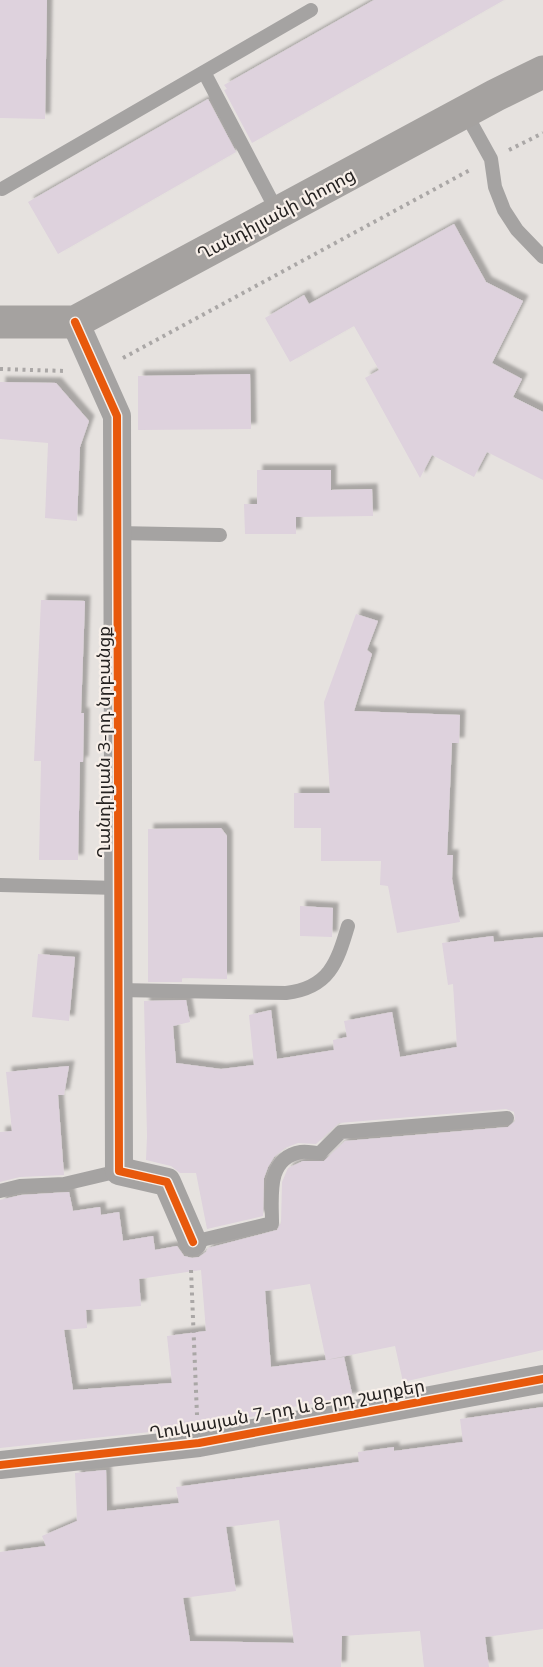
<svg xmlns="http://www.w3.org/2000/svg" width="543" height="1667" viewBox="0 0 543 1667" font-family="Mulish,'Noto Sans Armenian',sans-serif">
  <defs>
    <filter id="shadow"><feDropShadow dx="5.5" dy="-5.5" stdDeviation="1.5" flood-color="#0004"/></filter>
  </defs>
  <rect width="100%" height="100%" fill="#e6e2df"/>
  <path fill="#ded2dd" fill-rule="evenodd" filter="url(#shadow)" d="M0 0H47L45 119 0 118Z
    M374 0H504L252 143 224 90 227 89 224 85Z
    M208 99 236 152 58 254 28 202Z
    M454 224 486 282 523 301 492 363 522 379 513 397 543 412V480L487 452 474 477 432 455 420 478 365 378 379 370 354 326 290 362 265 318 304 295 309 304Z
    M250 374 251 429 138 430V376Z
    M0 382 56 383 89 421 80 447 77 521 45 518 48 443 0 439Z
    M257 470H331V490L372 489 373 516 296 517V534H245L244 504H257Z
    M41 600 85 601 81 713H84L83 762H80L78 860H39L41 761H34Z
    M356 614 378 621 367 650 372 654 354 711 460 715 459 743H452L447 855H453L452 879 460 922 397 933 388 886 380 885 381 861H321V828H294V793H330L324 702Z
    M221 828 227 836V979L182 978V982H148V829Z
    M300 906 333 908 332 937 300 936Z
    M493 936 494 942 543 937V1350L403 1382 395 1346 326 1360 344 1357 353 1398 272 1410V1413L197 1427 0 1448V1200L21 1195 69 1192 73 1211 100 1207 101 1215 119 1212 123 1241 153 1236 155 1250 177 1246 184 1256 192 1258 199 1257 206 1252 208 1248 277 1230 281 1223 282 1182 288 1168 303 1161H324L345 1141 508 1127 515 1121 514 1112 506 1109 339 1123 316 1144 298 1143 285 1148 274 1157 268 1167 264 1178 263 1216 207 1229 196 1173H180L171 1166 146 1160 147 1136 144 1001 186 1000 190 1022 173 1026 176 1063 221 1069 254 1065 249 1015 271 1010 277 1059 334 1050 333 1040 347 1037 344 1021 392 1012 400 1057 457 1047 453 984 448 985 442 943ZM201 1270 206 1331 167 1336 172 1383 73 1390 64 1330 87 1328 86 1310 141 1306 139 1279ZM310 1284 326 1360 271 1367 265 1291Z
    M38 954 75 957 69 1021 32 1017Z
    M69 1066 64 1095H58L64 1175 20 1177 0 1182V1132L12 1131 6 1072Z
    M543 1407V1629L485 1637 489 1667H424L420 1631 342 1636 341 1667H0V1552L46 1546 42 1536 77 1521 75 1473 106 1470 107 1511 179 1503 176 1487 359 1462 358 1452 394 1447V1451L463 1442 460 1419ZM279 1520 294 1643 190 1641 183 1598 236 1591 226 1527Z"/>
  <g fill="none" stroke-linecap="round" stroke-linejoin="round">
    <path stroke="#aaa7a6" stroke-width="4" stroke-dasharray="3 4.5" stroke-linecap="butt" d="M509 150 543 133
      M123 358 470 170
      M0 369 65 371
      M191 1270 197 1415"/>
    <path stroke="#a5a3a2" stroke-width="14" d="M204 72 278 213
      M465 112 491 159 495 187 504 210 517 230 543 257
      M2 189 311 10
      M117 533 220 535
      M0 885 118 888
      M118 990 286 993C329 988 337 963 348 926
      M0 1191 20 1186 64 1184 119 1171
      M193 1242 272 1223C272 1196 266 1158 301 1152 307 1151 314 1153 320 1153L341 1132 507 1118"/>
    <path stroke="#a5a3a2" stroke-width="28" d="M75 322 117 416 119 1171 167 1182 193 1242
      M0 1465 199 1443 543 1379"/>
    <path stroke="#a5a2a0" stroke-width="33" d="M0 322H75L496 95 543 72"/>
    <g stroke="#f7efe9" stroke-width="11">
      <path id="cycleway" d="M75 322 117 416 119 1171 167 1182 193 1242
        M0 1465 199 1443 543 1379"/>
    </g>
    <use href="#cycleway" stroke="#e8590c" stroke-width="8"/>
  </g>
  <g text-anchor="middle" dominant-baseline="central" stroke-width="4.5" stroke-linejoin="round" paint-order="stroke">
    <g font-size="18" fill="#252221" stroke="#f7efe9">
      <text transform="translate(276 214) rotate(-28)">Ղանդիլյանի փողոց</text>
      <text transform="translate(103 742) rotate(-90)">Ղանդիլյան 3-րդ նրբանցք</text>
      <text transform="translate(287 1409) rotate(-10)">Ղուկասյան 7-րդ և 8-րդ շարքեր</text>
    </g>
  </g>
</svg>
